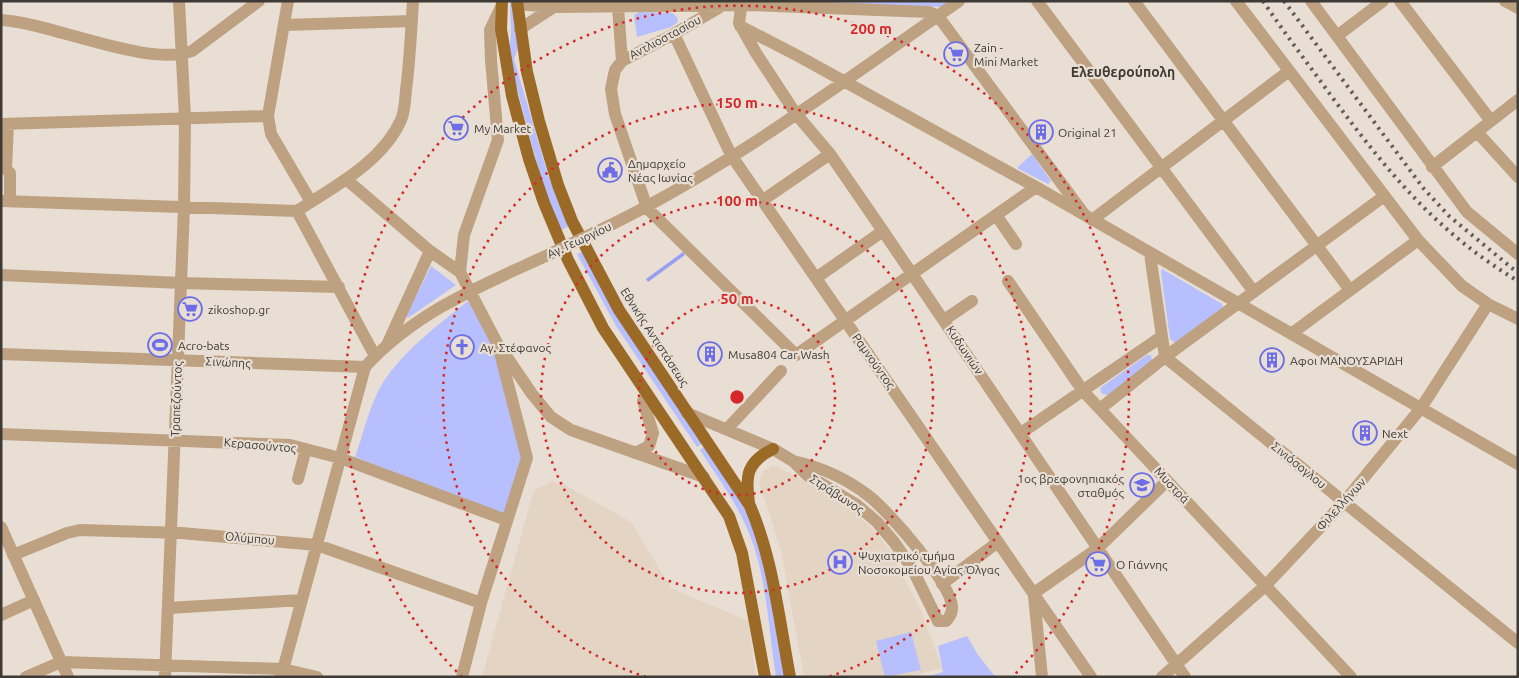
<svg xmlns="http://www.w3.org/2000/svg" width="1519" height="678" viewBox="0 0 1519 678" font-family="Ubuntu,sans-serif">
  <rect width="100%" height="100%" fill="#e8ded3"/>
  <path fill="#e4d4c3" d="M773 465 838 498 872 528 889 549 921 611 942 668 907 677H804L781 550 759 482 763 471Z
    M552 481 563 484 631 522 671 588 748 621 756 677H482L531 500 534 491Z"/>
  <path fill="#b7bffe" d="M510 1H513L518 48 514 59 548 175 568 227 561 230 543 186 509 59 511 32Z
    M777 1H949L941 7Z
    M639 12 673 13 678 19 677 23 671 27 637 37 634 15Z
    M1032 154 1051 181 1048 184 1017 168Z
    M584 251 703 443 697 447 616 326 577 254Z
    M431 266 456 285 408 318 406 316Z
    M1162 269 1222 304 1223 307 1175 343 1170 339 1161 272Z
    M468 301 491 339 523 454 505 517 355 457C363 435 370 404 382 384 403 351 438 325 468 301Z
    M1147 355H1151L1152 361 1108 395 1102 394 1100 388Z
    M705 446 741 501 760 542 785 677H776C768 627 767 572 746 526 734 499 716 475 700 450Z
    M911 632 921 670 885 677 876 641Z
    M967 636 978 655 994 675 1003 677H927L943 672 938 646Z"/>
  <path fill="#979ff3" d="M683 252 685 255 648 282 646 279Z"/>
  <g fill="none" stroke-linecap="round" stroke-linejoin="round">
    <path stroke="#bda181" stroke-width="12" d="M288 1 268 116 271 134 311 202 297 211 375 356
      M742 1 739 23 756 53 796 114 830 154 883 231 1185 677
      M1037 1 1254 292
      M1134 1 1350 290
      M1236 1 1418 240 1462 286 1488 304 1518 319
      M1311 1 1467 212 1518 254
      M1400 1 1491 121
      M1505 1 1518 8
      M517 4 554 7 750 5 929 12 938 16 1084 214
      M618 7 622 61
      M720 7 674 34 622 61 615 70 611 89 615 114 647 208 796 355 1036 187
      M1 20C52 23 148 68 192 51L259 1
      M285 25 412 21
      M740 26 800 57 1036 187 1518 464
      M520 29 554 7
      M674 34 731 155 1091 677
      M1337 36 1383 1
      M1 124 268 116
      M8 124 6 169 10 173V201
      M1477 132 1518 177
      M1432 167 1518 100
      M347 180 430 251 460 272
      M763 200 830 154
      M1 201 297 211
      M311 202C344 181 384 158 401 120 405 111 405 100 406 90 410 60 411 31 413 1
      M996 215 1016 244
      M1092 220 1289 71
      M594 233C724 172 841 83 959 1
      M1150 254 1165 357 1518 643
      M1 275 181 283 339 287
      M816 278 883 231
      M1008 281 1083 391 1351 677
      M944 320 972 301
      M1291 334 1418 240
      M387 345 430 251
      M504 353 532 394 551 417 571 430 704 477
      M1 354 365 367
      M1101 408 1165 357 1383 197
      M687 413 773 449 793 461 807 475 857 505 877 522 894 542 912 568 938 621H946C949 618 952 613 952 608 953 584 888 511 869 496 847 479 821 467 793 461
      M727 429 781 371
      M1021 433 1161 337
      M1 434 290 445 340 458 506 520
      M635 453 649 446 653 433 643 401
      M298 479 306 449
      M1 527 68 677
      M13 555 67 533 80 530 181 533 317 545 481 603
      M942 584 998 542
      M1034 593 1097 549 1167 481
      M1034 596 1042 677
      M168 608 302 600
      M1 615 34 600
      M26 677 61 662 283 669 317 677
      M165 677 184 208 185 118 179 1
      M281 677 365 367C416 311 483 285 550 254
      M462 677 481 603 527 458 498 345 460 272 464 235 498 140 491 60 490 30 501 7
      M1162 677 1265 586 1344 502 1421 408 1488 304"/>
    <path stroke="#9c6a27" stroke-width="12" d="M502 1 501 29 512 96 529 159 544 203 568 260 603 328 729 516 742 553 765 677
      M517 1 527 72 539 121 558 185 572 221 619 310 750 506C773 559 779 619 790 677
      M749 503C745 475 747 462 773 449"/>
    <path stroke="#625d57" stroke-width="4" stroke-dasharray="2.5 5" stroke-linecap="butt" d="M1263 1C1285 34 1309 65 1332 97 1388 172 1436 232 1518 281
      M1284 1 1424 189 1449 216 1518 273"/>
    <path stroke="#bda181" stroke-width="12" d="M550 254 594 233"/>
  </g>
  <g fill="none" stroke="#d62828" stroke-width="2.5" stroke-dasharray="2.5 5">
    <circle cx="737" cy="397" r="98"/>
    <circle cx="737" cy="397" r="196"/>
    <path d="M646 677A294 294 0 1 1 828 677"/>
    <path d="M462 677A392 392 0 1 1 1012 677"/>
  </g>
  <defs>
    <g id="supermarket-ring" transform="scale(1.25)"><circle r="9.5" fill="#e8ded3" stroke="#6c6de7" stroke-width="1.5"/><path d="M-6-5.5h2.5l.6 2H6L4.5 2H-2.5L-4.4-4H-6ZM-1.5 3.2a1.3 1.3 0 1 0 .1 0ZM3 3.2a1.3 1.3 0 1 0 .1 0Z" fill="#6c6de7"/></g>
    <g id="building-ring" transform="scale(1.25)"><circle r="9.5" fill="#e8ded3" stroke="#6c6de7" stroke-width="1.5"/><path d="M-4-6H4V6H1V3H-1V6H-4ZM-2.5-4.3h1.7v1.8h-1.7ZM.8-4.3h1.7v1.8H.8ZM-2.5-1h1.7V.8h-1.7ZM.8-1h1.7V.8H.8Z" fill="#6c6de7"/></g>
    <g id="civic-ring" transform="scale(1.25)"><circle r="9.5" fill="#e8ded3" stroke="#6c6de7" stroke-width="1.5"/><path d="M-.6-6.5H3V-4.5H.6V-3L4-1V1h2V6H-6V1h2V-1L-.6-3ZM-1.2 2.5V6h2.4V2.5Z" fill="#6c6de7"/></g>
    <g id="stadium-ring" transform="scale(1.25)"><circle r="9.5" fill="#e8ded3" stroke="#6c6de7" stroke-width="1.5"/><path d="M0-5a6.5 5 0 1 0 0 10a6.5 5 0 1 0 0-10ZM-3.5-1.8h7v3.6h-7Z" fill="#6c6de7"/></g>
    <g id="church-ring" transform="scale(1.25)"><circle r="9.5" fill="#e8ded3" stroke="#6c6de7" stroke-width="1.5"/><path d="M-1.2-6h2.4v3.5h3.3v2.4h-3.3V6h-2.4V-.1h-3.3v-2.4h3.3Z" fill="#6c6de7"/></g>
    <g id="school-ring" transform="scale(1.25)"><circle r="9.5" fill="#e8ded3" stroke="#6c6de7" stroke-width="1.5"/><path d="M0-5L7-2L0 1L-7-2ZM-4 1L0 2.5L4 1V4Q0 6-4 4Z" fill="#6c6de7"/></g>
    <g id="hospital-ring" transform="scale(1.25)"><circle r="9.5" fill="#e8ded3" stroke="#6c6de7" stroke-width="1.5"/><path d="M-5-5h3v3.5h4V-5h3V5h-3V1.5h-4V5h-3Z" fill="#6c6de7"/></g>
  </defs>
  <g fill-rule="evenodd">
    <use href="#supermarket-ring" x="956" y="54"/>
    <use href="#supermarket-ring" x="456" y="128"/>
    <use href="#building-ring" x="1041" y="132"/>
    <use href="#civic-ring" x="610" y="170"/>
    <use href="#supermarket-ring" x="190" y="309"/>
    <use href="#stadium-ring" x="160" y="345"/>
    <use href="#church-ring" x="462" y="347"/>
    <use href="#building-ring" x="710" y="354"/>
    <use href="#building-ring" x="1272" y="360"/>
    <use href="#building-ring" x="1365" y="433"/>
    <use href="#school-ring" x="1142" y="485"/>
    <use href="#hospital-ring" x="840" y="562"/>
    <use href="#supermarket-ring" x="1098" y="564"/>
  </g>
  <g text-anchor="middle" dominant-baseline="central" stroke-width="4.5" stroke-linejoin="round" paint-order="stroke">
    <g font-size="12" fill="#3e3a35" stroke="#e8ded3">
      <text transform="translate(665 37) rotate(-28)">Αντλιοστασίου</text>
      <text transform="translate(579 240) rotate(-25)">Αγ. Γεωργίου</text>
      <text transform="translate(655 337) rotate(57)">Εθνικής Αντιστάσεως</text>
      <text transform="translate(965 350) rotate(56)">Κυδωνιών</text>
      <text transform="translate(874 361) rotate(55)">Ραμνούντος</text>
      <text transform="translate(228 362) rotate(3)">Σινώπης</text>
      <text transform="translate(176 399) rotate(-88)">Τραπεζούντος</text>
      <text transform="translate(260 445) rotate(5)">Κερασούντος</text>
      <text transform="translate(1299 465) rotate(39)">Σινιόσογλου</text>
      <text transform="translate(1172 485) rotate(47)">Μυστρά</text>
      <text transform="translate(837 494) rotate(33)">Στράβωνος</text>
      <text transform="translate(1341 504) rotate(-48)">Φιλελλήνων</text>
      <text transform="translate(250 538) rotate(5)">Ολύμπου</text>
    </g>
    <g font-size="12" fill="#3e3a35" stroke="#e8ded3" text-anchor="start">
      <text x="974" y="47">Zain -<tspan x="974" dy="14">Mini Market</tspan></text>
      <text x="474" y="128">My Market</text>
      <text x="1058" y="132">Original 21</text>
      <text x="628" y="163">Δημαρχείο<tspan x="628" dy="14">Νέας Ιωνίας</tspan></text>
      <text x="208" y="309">zikoshop.gr</text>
      <text x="178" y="345">Acro-bats</text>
      <text x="480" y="347">Αγ. Στέφανος</text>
      <text x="728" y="354">Musa804 Car Wash</text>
      <text x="1290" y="360">Αφοι ΜΑΝΟΥΣΑΡΙΔΗ</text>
      <text x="1382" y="433">Next</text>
      <text x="1124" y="478" text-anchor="end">1ος βρεφονηπιακός<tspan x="1124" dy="14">σταθμός</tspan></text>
      <text x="858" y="555">Ψυχιατρικό τμήμα<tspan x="858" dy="14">Νοσοκομείου Αγίας Όλγας</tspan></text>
      <text x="1116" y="564">Ο Γιάννης</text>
    </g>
    <g font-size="14" font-weight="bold" fill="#3e3a35" stroke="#e8ded3">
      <text x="1123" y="72">Ελευθερούπολη</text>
    </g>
  </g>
  <circle cx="737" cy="397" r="8" fill="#d62828" stroke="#e8ded3" stroke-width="2.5"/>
  <g font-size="15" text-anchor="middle" font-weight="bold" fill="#d62828" stroke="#e8ded3" stroke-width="4.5" stroke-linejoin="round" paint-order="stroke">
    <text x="871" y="34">200 m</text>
    <text x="737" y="108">150 m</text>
    <text x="737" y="206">100 m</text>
    <text x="737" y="304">50 m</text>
  </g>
  <rect width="1519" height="678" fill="none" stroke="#3e3a35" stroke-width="5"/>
</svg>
